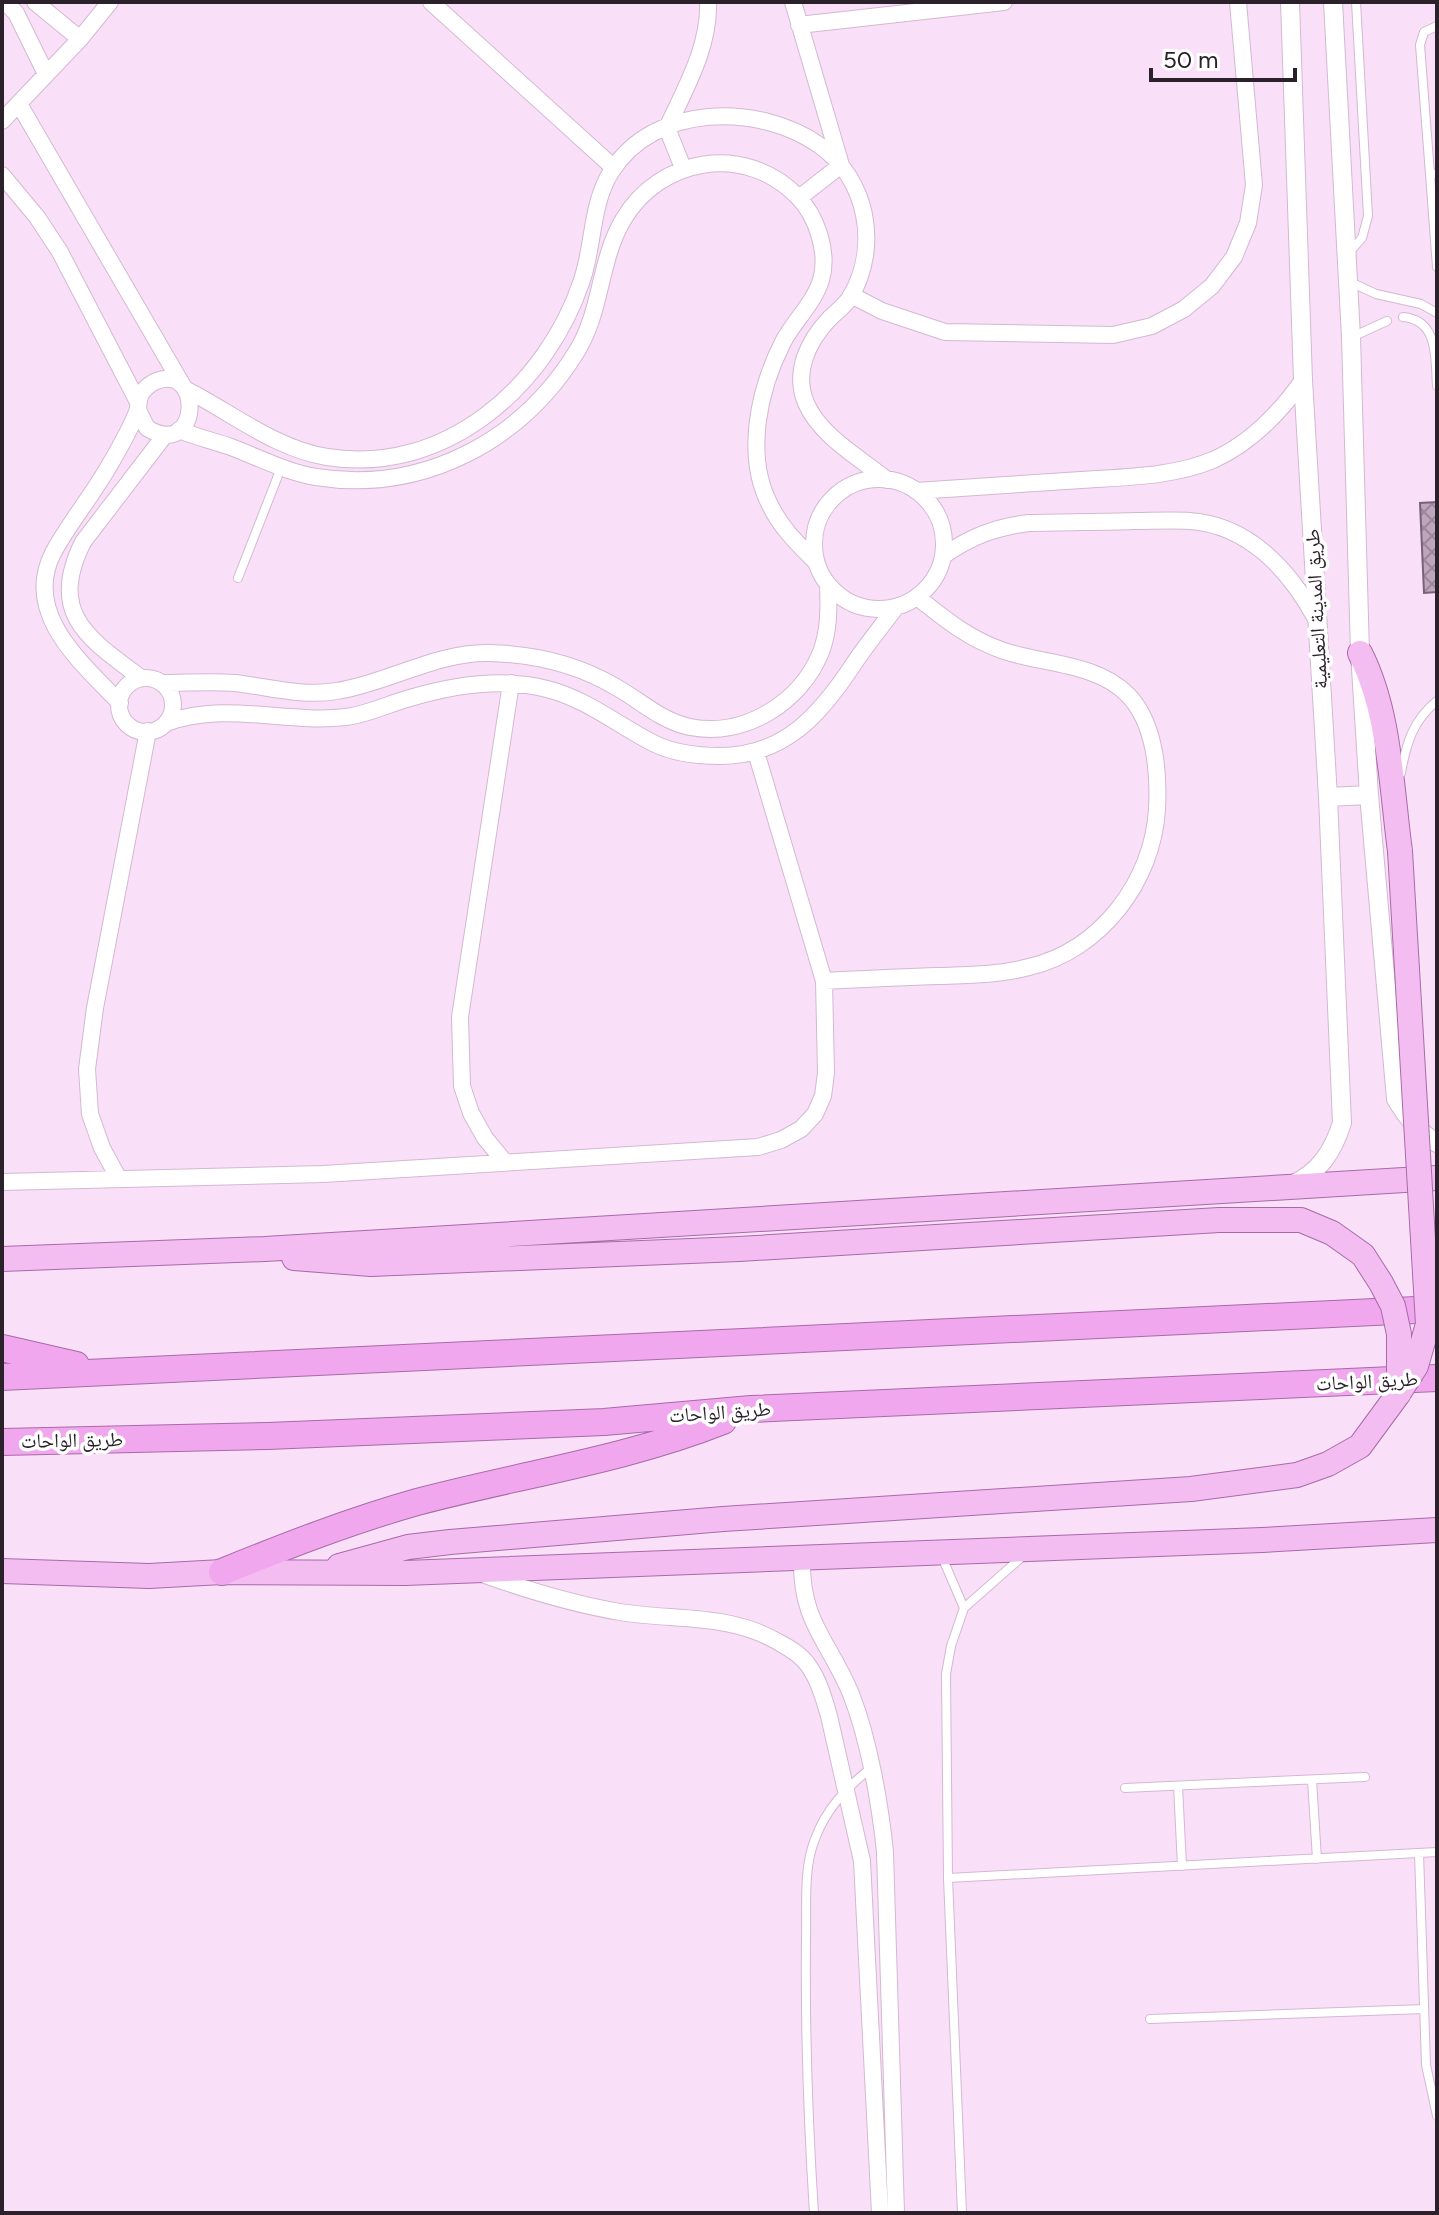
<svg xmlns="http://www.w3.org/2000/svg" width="1439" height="2215" viewBox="0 0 1439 2215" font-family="Figtree,'Noto Naskh Arabic',sans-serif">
  <defs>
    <pattern id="building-cross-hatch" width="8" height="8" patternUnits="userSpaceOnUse" patternTransform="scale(2)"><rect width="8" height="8" fill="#bea6bd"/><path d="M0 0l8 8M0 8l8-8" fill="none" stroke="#9b879a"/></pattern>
  </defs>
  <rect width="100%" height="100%" fill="#f9e0f8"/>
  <path fill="url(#building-cross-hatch)" stroke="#786277" stroke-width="2" d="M1437 502V592L1424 593 1420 503Z"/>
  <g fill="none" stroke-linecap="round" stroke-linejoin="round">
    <g stroke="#d2b9d1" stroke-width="10">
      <path id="service" d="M1437 26 1424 32 1420 45 1430 174H1437
        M1430 174 1437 267
        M1347 255 1362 238 1368 216 1356 2
        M1348 281 1376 294 1421 304 1437 313
        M1403 317C1439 320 1435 359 1437 386
        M1352 337 1387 321
        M238 578 281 468
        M1401 773C1406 744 1413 720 1437 701
        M942 1557 964 1608
        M1312 1780 1317 1859
        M1178 1786 1182 1866
        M1125 1788 1365 1777
        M1419 1853 1426 2065 1437 2116
        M948 1878 1437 1852
        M1150 2019 1424 2009
        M814 2213C808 2121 805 2029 806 1937 807 1905 803 1869 815 1839 826 1809 846 1788 871 1768
        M962 2213 948 1878 946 1674 951 1646 964 1608 1023 1556"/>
    </g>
    <g stroke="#d2b9d1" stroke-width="18">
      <path id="minor" d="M5 2 16 13 46 74
        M35 2 80 39
        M431 2 614 168
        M793 2 841 165 799 198
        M799 25 1004 2
        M19 104 183 386
        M2 121 80 39 110 2
        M683 168 667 128C685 89 710 46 708 2
        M2 175 37 217 60 252 138 402
        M851 295 882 311 945 332 1113 335 1152 326 1184 309 1212 286 1234 257 1248 223 1254 185 1238 2
        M187 390C232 413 276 449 327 457 445 476 547 386 582 280 594 244 591 204 611 172 654 103 759 103 819 145 867 179 880 245 851 296 846 305 837 311 830 318 808 341 793 372 806 403 820 436 860 458 887 480
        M179 430C196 437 214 441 231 447 260 458 286 472 316 477 423 494 522 441 577 351 602 310 599 261 623 220 660 157 745 143 797 196 817 216 829 253 821 280 814 303 794 321 783 342 759 389 744 455 770 505 781 528 798 544 815 561
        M814 544a65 65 0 1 1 130 0a65 65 0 1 1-130 0Z
        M916 491C971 487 1026 484 1081 480 1125 477 1172 477 1213 460 1251 443 1279 414 1303 380
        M943 556C970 537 995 527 1029 523 1064 522 1099 522 1134 521 1152 521 1171 520 1190 521 1249 525 1290 571 1316 619
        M141 678C89 639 47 614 83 542L165 435
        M119 705a27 27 0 1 1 54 0a27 27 0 1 1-54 0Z
        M162 683C187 683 211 681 235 683 269 687 302 697 337 691 388 683 436 652 489 653 534 654 577 664 616 687 641 701 661 721 690 727 745 738 801 702 821 652 829 631 829 608 828 586
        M120 703C82 663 22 614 53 553 69 523 92 496 109 466 119 449 130 430 137 412 139 406 138 400 141 394 144 389 149 385 154 382 204 360 201 461 147 428L138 410
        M166 723C226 701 285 724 346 717 369 714 388 704 410 698 454 685 502 677 547 689 587 699 619 726 655 744 674 753 698 756 720 756 784 756 820 715 853 665 866 645 882 626 896 607
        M824 981C862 979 900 977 939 976 969 975 999 975 1029 967 1101 950 1153 881 1157 809 1159 772 1155 723 1128 695 1097 663 1043 664 1004 651 969 639 946 620 917 597
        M504 1161 485 1138 471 1113 462 1086 460 1017 511 683
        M119 1179 102 1148 90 1114 87 1069 95 1008 148 731
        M2 1182 323 1174 758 1147 781 1140 801 1129 815 1114 823 1096 826 1073 824 981 756 752
        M802 1556C800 1622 828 1639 851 1694 869 1740 880 1803 885 1852L896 2213
        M485 1575C530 1591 573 1604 620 1612 675 1621 730 1613 780 1643 791 1649 801 1655 808 1665 819 1680 824 1699 829 1716L862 1861 880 2213"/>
    </g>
    <g stroke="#d2b9d1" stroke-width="20">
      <path id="tertiary" d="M1290 2 1303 380 1328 797 1342 1123C1333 1151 1320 1172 1292 1185
        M1333 2 1351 337 1360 653 1369 795 1396 1099C1407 1117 1418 1132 1437 1143
        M1328 797 1369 795"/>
    </g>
    <g stroke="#a86aa7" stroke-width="26">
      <path id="primary" d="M1360 653C1390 712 1391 785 1400 851
        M294 1258 371 1264 739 1249
        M2 1259 265 1249 1437 1178
        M339 1566 408 1547 450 1542 723 1519 1191 1489 1297 1475 1328 1464 1360 1446 1399 1393
        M2 1571 149 1576 222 1572 405 1573 1262 1540 1437 1530"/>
    </g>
    <g stroke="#a86aa7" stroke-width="28">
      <path id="trunk" d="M2 1348 76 1365
        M2 1377 1437 1309
        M2 1442 268 1436 604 1422 751 1409 1437 1378
        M222 1572C286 1546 350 1521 417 1502 518 1475 625 1460 723 1421"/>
    </g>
    <use href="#service" stroke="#fff" stroke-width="8"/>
    <use href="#minor" stroke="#fff" stroke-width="16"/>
    <use href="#tertiary" stroke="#fff" stroke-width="18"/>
    <use href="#primary" stroke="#f4bdf2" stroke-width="24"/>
    <use href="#trunk" stroke="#f0a7ee" stroke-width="26"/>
    <g stroke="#a86aa7" stroke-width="26" stroke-linecap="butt">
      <path id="primary-bridge" d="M1400 851 1428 1324 1416 1366 1400 1391
        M739 1249 1219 1220H1301L1332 1233 1363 1255 1381 1283 1393 1306 1399 1334V1393"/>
    </g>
    <use href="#primary-bridge" stroke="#f4bdf2" stroke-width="24"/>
  </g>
  <g text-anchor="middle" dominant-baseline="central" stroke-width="7" stroke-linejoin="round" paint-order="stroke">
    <g font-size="20" fill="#2b212a" stroke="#fff">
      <text transform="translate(1316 609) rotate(-93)">طريق المدينة التعليمية</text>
      <text transform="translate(1367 1381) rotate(-3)">طريق الواحات</text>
      <text transform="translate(720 1412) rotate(-4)">طريق الواحات</text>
      <text transform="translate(72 1440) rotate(-1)">طريق الواحات</text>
    </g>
  </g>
  <rect width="1439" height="2215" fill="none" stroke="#2b212a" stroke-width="8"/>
  <path d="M1151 68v12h144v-12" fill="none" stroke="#2b212a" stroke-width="4"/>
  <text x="1163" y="68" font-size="24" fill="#2b212a" stroke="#ffffff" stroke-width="6" paint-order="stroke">50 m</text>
</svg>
